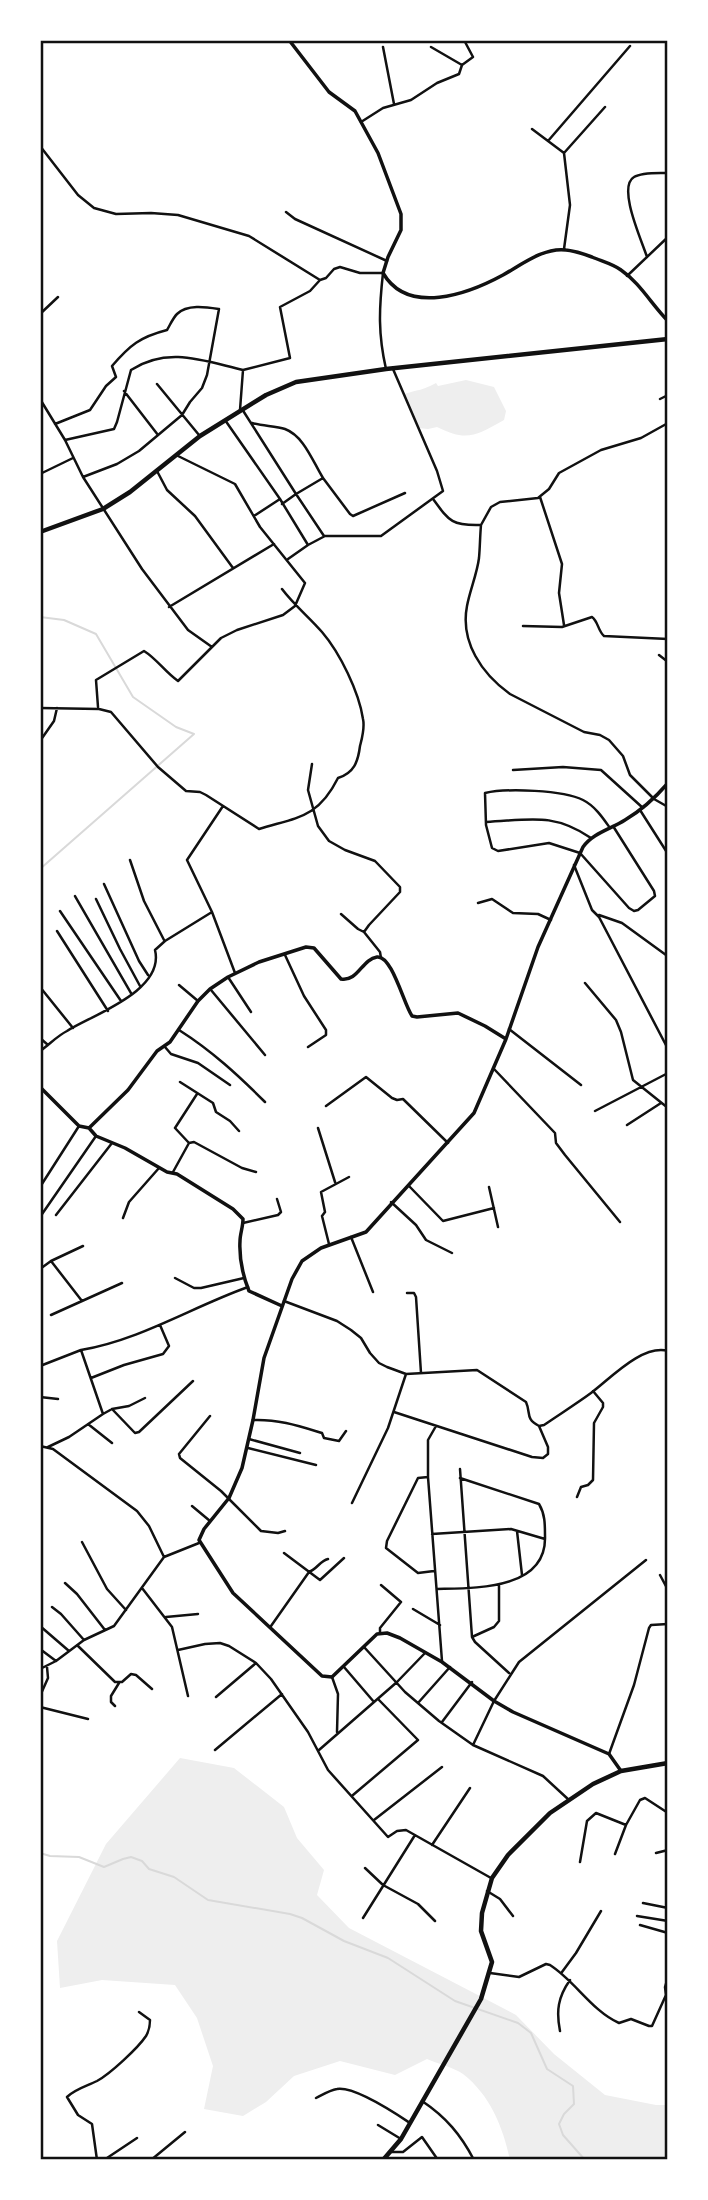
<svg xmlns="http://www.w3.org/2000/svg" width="708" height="2200" viewBox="0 0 708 2200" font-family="Rubik,sans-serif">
  <rect width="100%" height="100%" fill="#fff"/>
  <path fill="#eee" d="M466 380 494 387 506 411 504 420C475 436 467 442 437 427L428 429 418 428 404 394C417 390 424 390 436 383L438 386Z
    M180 1758 234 1768 284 1807 297 1838 324 1870 317 1895 349 1928 516 2015 554 2054 605 2095 656 2105H668V2160H510C503 2127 490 2095 463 2074 453 2067 438 2064 427 2059L395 2075 340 2061 294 2076 266 2102 243 2116 204 2109 213 2066 197 2018 175 1985 102 1980 60 1988 57 1941 106 1844Z"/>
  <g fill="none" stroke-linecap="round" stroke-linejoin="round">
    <path stroke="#d9d9d9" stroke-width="2" d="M40 617 64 620 96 634 133 697 176 727 194 734 40 869
      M40 1853 50 1856 79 1857 104 1867 123 1859 131 1857 142 1861 149 1869 174 1877 208 1900 290 1914 302 1918 344 1941 388 1958 455 2001 518 2023 531 2033 547 2069 573 2086 574 2104 564 2114 559 2124 563 2135 585 2160"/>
    <path stroke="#111" stroke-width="2.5" d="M383 47 394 104
      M431 47 462 65
      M361 122 383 108 411 100 437 83 459 74 462 65 473 57 464 40
      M532 129 564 153 570 205 564 249
      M548 141 630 46
      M40 146 78 195 94 208 116 214 151 213 178 215 249 236 320 280 326 278 334 269 340 267 360 273H383C379 309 378 334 386 369
      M564 153 605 107
      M286 212 295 219 387 261
      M647 257C642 241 617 187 634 177 642 172 658 173 668 173
      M627 276 668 237
      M40 314 58 297
      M157 384 199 435
      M124 391 158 435
      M40 399 65 440 83 477 142 569 188 630 212 647
      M660 399 668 395
      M242 409 296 494 323 478 350 514 353 516 405 493
      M240 410 243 370 290 358 280 307 310 291 320 280
      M225 420 280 499 308 545 325 536H381L443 491 437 471 393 369
      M252 423C263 426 276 426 285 429 304 436 313 462 323 478
      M55 424 90 410 106 386 116 377 112 366C130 345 140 337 167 330 170 325 173 318 177 314 187 304 206 307 219 309L207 375 202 388 190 402 182 415 139 451 117 464 83 477
      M65 440 114 429 117 422 131 370C168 346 204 361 243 370
      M157 471 167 490 195 516 233 568
      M40 474 73 458
      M540 497 562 564 559 593 564 625
      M433 499C449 521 452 526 481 525L491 507 500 502 538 498 549 489 559 473 601 450 641 438 668 423
      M282 504 296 494 324 536
      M254 516 280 499
      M481 525C480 536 480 547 479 558 477 574 470 590 467 606 460 642 482 674 510 694L584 732 600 735 609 740 623 756 630 775 654 799 668 807
      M288 559 308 545
      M169 607 274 544
      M523 626 562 627 592 617C598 621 598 631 604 636L668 639
      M659 655 668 662
      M98 707 96 680 144 651C157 659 165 672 178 681L221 638 237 630 283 615 295 606 305 583 260 527 235 484 176 455
      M40 708 99 709 111 712 158 767 186 791 200 792 206 795 259 829C298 817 318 818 338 778 354 773 358 762 360 746 362 738 365 728 363 719 359 692 340 653 322 632 309 617 294 605 282 589
      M40 741 54 721 57 708
      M312 764 308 790 318 826 329 841 345 850 375 861 400 887V892L369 925 364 932 380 952 381 958
      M513 770 563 767 601 770 643 808
      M640 810 668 854
      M486 822C529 820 553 812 591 838
      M610 828C603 818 595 806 583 800 563 790 507 788 485 793L486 825 492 848 498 851 549 843 580 853 629 908 634 911 638 910 655 896 654 891 613 826
      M130 860 144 901 164 940
      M574 865 592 910 599 917 668 1049
      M104 884 139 961 148 975
      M75 896 131 993
      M96 899 120 949 140 986
      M478 903 492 899 513 913 538 914 551 920
      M60 911 121 1001
      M212 912 235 973
      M341 914 358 929 364 932
      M599 915 622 923 666 955 668 954
      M57 931 108 1011
      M285 955 304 996 326 1030V1035L308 1047
      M228 977 251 1012
      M585 983 616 1020 621 1032 633 1080 668 1108
      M179 985 198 1001
      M40 987 73 1028
      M211 990 265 1055
      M509 1029 581 1085
      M179 1030C212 1051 238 1075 265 1102
      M40 1038 48 1045
      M165 1047 171 1054 198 1063 230 1085
      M40 1051C49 1045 57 1036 67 1031 92 1015 165 991 155 950L165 941 212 912 187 860 223 806
      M494 1069 555 1133 556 1143 565 1155 620 1222
      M180 1082 213 1103 216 1112 230 1121 239 1131
      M326 1106 366 1077 392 1098 397 1100 403 1099 448 1143
      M595 1111 668 1073
      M627 1125 661 1103
      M318 1128 335 1182
      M189 1143 194 1142 242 1168 256 1172
      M173 1172 189 1143 175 1128 197 1094
      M409 1186 443 1221 494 1208
      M40 1187 79 1126
      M489 1187 498 1227
      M391 1202 416 1225 426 1240 452 1253
      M56 1215 112 1143
      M40 1217 96 1136
      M123 1218 129 1202 159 1168
      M243 1223 278 1215 281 1212 277 1199
      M351 1237 373 1292
      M329 1244 322 1216 325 1212 321 1192 349 1177
      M51 1261 82 1301
      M40 1269 51 1261 83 1246
      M175 1278 194 1288H201L244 1278
      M407 1293H414L416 1297 421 1373
      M284 1301 337 1321 351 1330 361 1338 370 1353 379 1363 387 1367 406 1374 477 1370 526 1402C531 1413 525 1419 539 1426L544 1425C560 1414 576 1404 591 1393 610 1379 642 1344 668 1351
      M51 1315 122 1283
      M81 1350C140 1340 192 1307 248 1287
      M40 1366 81 1350 103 1414 69 1437 48 1447
      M91 1378 124 1365 163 1354 169 1346 160 1325
      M40 1397 58 1399
      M112 1409 129 1406 145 1398
      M394 1412 532 1457 543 1458 548 1454V1447L539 1426
      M103 1414 112 1409 135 1433 139 1432 193 1381
      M210 1416 179 1454 180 1458 221 1491 261 1531 278 1533 285 1531
      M253 1420C278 1419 299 1426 322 1433L324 1438 339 1441 346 1431
      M88 1424 112 1443
      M436 1426 428 1440V1477L442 1661
      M249 1439 300 1453
      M40 1446 53 1449 137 1511 149 1526 164 1557
      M248 1448 316 1465
      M460 1469 472 1637 475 1642 509 1673
      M428 1477 418 1478 387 1541 386 1548 418 1573 434 1571
      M577 1497 581 1487 588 1485 593 1480 594 1423 603 1407V1403L593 1391
      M352 1503 388 1428 406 1374
      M192 1506 210 1521
      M517 1531 522 1575
      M432 1534 511 1529 545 1539
      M82 1542 107 1589 126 1610
      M284 1553 320 1580 344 1558
      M660 1575 668 1590
      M65 1583 77 1594 105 1630
      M142 1588 172 1627 188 1696
      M437 1589C475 1588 547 1590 545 1536 545 1524 545 1514 539 1504L460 1478
      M52 1607 61 1614 84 1640
      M413 1609 440 1625
      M166 1617 198 1614
      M40 1626 69 1651
      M271 1626 309 1572C317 1569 320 1561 328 1559
      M380 1632V1628L401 1602 381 1585
      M472 1637 494 1627 499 1621V1586
      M77 1645 115 1682H122L131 1674 136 1675 152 1689
      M364 1647 405 1692 439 1721 473 1745 543 1776 569 1800
      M40 1649 56 1661
      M178 1650 205 1644 220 1643 229 1646 256 1663 271 1679 308 1732 328 1770 388 1837 397 1831 406 1830 491 1878
      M344 1667 374 1702
      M40 1669 56 1661 84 1640 114 1626 164 1557 199 1543
      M332 1677 338 1694 337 1732
      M40 1696 48 1678 47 1667
      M216 1697 256 1663
      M418 1703 450 1667
      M115 1706 111 1702V1696L119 1683
      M40 1707 88 1719
      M442 1722 472 1682
      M473 1745 494 1701 519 1662 646 1560
      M215 1750 282 1694
      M319 1750 397 1682 425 1653
      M609 1754 634 1685 649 1628 651 1625 668 1624
      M353 1795 418 1740 378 1699
      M374 1820 442 1767
      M432 1845 470 1788
      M656 1853 668 1850
      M615 1854 626 1825
      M580 1862 587 1821 596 1813 626 1825 640 1800 645 1798 668 1813
      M365 1868 383 1885 418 1904 435 1921
      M487 1891 500 1899 513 1916
      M643 1903 668 1908
      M637 1916 668 1921
      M363 1918 415 1835
      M640 1925 668 1933
      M562 1972 576 1953 601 1911
      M490 1973 519 1977 546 1964 550 1965C575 1981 592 2011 619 2023L631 2019 649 2026H652L666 1995 665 1987 668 1977
      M560 2031C556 2011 558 1997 570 1980
      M316 2098C322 2095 330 2090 337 2089 355 2086 395 2113 410 2123
      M422 2101C446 2117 461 2135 474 2160
      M378 2125 401 2139
      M390 2152H403L422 2137 438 2160
      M97 2160 92 2124 78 2115 67 2097C75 2089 87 2086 97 2081 110 2074 138 2048 146 2036 149 2031 150 2025 150 2020L139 2012
      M104 2160 137 2138
      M151 2160 185 2132"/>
    <path stroke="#111" stroke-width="3.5" d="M289 40 329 92 355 111 378 153 401 214V230L388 257 383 273C408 316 468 294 503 275 521 265 544 247 566 250 575 251 584 254 592 257 601 261 613 264 621 270 640 283 652 305 668 321
      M40 1087 79 1126 89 1128 96 1136 125 1148 167 1172 177 1174 233 1209 243 1219C243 1227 240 1234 240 1241 239 1259 243 1276 249 1291L282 1306
      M89 1128 128 1090 157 1051 170 1042 198 1001 210 989 228 977 259 962 306 947 314 948 341 979C358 982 362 959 377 957 392 955 404 1005 412 1016L417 1017 458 1013 485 1026 506 1039
      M621 1771 609 1754 513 1712 494 1701 442 1662 400 1638 387 1633 377 1634 332 1677 322 1676 233 1593 199 1540 204 1529 229 1498 242 1468 253 1420 264 1358 292 1279 302 1261 321 1248 366 1232 474 1113 506 1039 538 947 583 847C593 833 611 829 625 820 642 810 655 798 668 783"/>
    <path stroke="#111" stroke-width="4.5" d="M40 532 103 509 130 492 200 436 266 395 296 382 386 369 668 339
      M383 2160 401 2139 481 1999 492 1962 481 1931 482 1913 492 1878 508 1855 550 1813 593 1784 621 1771 668 1763"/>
  </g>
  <rect width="708" height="2200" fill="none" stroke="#ffffff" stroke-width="84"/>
  <rect x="42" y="42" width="624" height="2116" fill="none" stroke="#111" stroke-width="2.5"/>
</svg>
